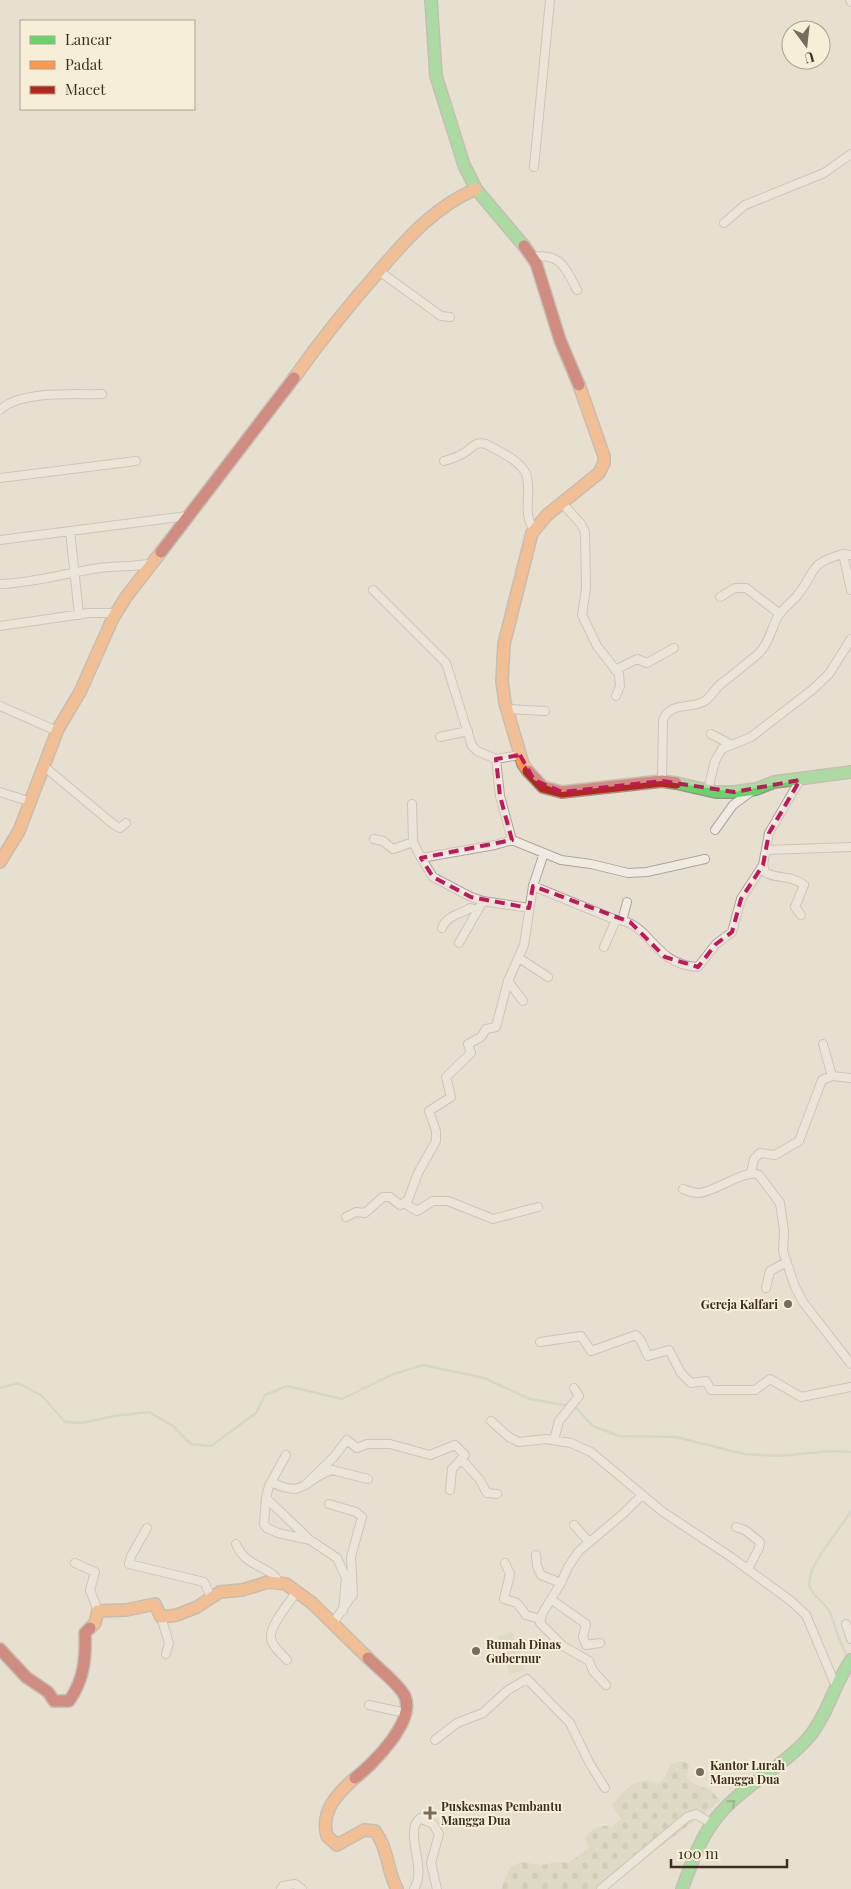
<svg xmlns="http://www.w3.org/2000/svg" width="851" height="1889" viewBox="0 0 851 1889" font-family="'Playfair Display',serif">
  <defs>
    <pattern id="cemetery-stones" width="16" height="16" patternUnits="userSpaceOnUse" patternTransform="scale(1.25)"><rect width="16" height="16" fill="#d1d1b3"/><path d="M2 7V4a2 2 0 0 1 4 0v3zM10 15v-3a2 2 0 0 1 4 0v3z" fill="#b4b49a"/></pattern>
  </defs>
  <rect width="100%" height="100%" fill="#e7e0d1"/>
  <path fill="#d6d7b3" d="M512 1631 525 1670 510 1674 497 1636Z"/>
  <path fill="url(#cemetery-stones)" d="M683 1761 689 1764 687 1778 694 1784 711 1790 720 1801 605 1889H501L510 1867 521 1862 541 1865 558 1862 569 1863 589 1848 585 1838C593 1829 599 1823 611 1827L621 1819 612 1805C624 1790 638 1774 658 1783L665 1778 670 1764Z"/>
  <g fill="none" stroke-linecap="round" stroke-linejoin="round">
    <path stroke="#bcccc2" stroke-width="2.5" d="M0 1388 18 1383 41 1395 65 1422 82 1423 114 1416 149 1412 173 1426 191 1444 211 1446 256 1413 265 1395 287 1386 342 1399 391 1375 423 1365 484 1378 530 1399 575 1407 593 1426 619 1436 676 1437 744 1454 778 1456 832 1451 851 1452
      M849 1658C839 1645 836 1627 830 1612 825 1603 814 1597 810 1588 803 1569 841 1529 851 1511"/>
    <g stroke="#ada599" stroke-width="10">
      <path id="street" d="M850 0 851 2
        M534 167 550 0
        M724 223 745 205 824 173 851 154
        M532 257C561 253 565 267 577 290
        M379 271 441 316 450 317
        M0 410C20 390 75 395 102 394
        M444 461C451 459 458 457 464 453 473 448 474 441 486 444 498 451 520 460 526 474 533 492 521 512 534 530
        M0 478 136 461
        M562 503 581 524 585 532 586 588 582 615 597 646 619 674 620 686 616 696
        M70 531 79 615
        M0 540 187 516
        M851 555 843 554 851 590
        M0 584C34 583 66 573 99 568 118 566 135 567 153 563
        M373 590 446 663 472 746 477 751 496 759
        M720 597 735 588H746L780 614
        M0 626 89 613H115
        M615 670 637 659 647 663 674 648
        M0 706 57 731
        M507 709 545 711
        M711 734 730 744
        M440 737 468 731
        M520 755 496 759 500 796 512 840 561 860 591 864 628 873 647 872 705 859
        M46 768 113 824 120 828 126 823
        M662 781 663 720C670 702 688 709 703 702 711 698 714 689 722 683 734 674 746 664 758 654 769 644 771 629 778 616 782 609 791 603 797 596 817 571 807 564 843 554
        M708 790 715 761 722 749 751 737 812 690 829 674 851 639
        M0 792 31 802
        M412 804 413 842 421 858 495 845 512 840
        M715 830 733 805 752 791
        M374 839 383 841 393 849 413 842
        M767 850 851 847
        M421 858 433 877 471 897 483 901
        M763 865 765 872C777 880 790 874 804 885L795 907 801 915
        M533 886 616 920C651 922 653 965 698 967L716 944 732 932 741 899 763 865 769 833 800 780
        M622 921 627 902
        M442 928C447 915 460 915 470 908L477 910
        M459 943 483 901 529 908
        M604 947 616 920
        M519 958 548 977
        M508 981 523 1001
        M823 1044 832 1076
        M751 1173 754 1159 760 1153 775 1155 799 1141 822 1080 832 1076 851 1078
        M683 1189C688 1191 694 1193 699 1193 715 1192 746 1168 759 1175L780 1203 784 1231 783 1251 795 1287 803 1302 851 1364
        M404 1203 417 1211 433 1201H448L493 1219 538 1207
        M346 1217 356 1212 365 1213 383 1197H390L400 1205 408 1200 418 1173 436 1141V1131L429 1111 451 1097 446 1077 471 1053 468 1044 481 1037 486 1029 496 1027 508 981 524 945 533 886 544 853
        M766 1288 770 1271 785 1263
        M540 1342 581 1336 591 1351 636 1335 641 1341 648 1356 669 1350 681 1373 691 1383 706 1381 711 1390H755L770 1379 801 1397 851 1387
        M491 1421 509 1437 519 1442 546 1439 571 1443 591 1452 663 1512 731 1557 791 1601 806 1615 835 1684
        M554 1440 559 1421 579 1396 574 1388
        M286 1455 269 1486 266 1498 264 1524 267 1528 278 1533 310 1540 337 1558 346 1578 343 1611
        M462 1460 480 1480 487 1493 497 1494
        M271 1482C306 1499 302 1480 332 1470L368 1479
        M305 1485 333 1458 347 1440 357 1448 367 1444H390L430 1455 455 1445 465 1455 452 1469 450 1490
        M266 1498 310 1540
        M329 1504 356 1512 362 1517 351 1557 353 1594 333 1623
        M574 1525 589 1542
        M736 1527 745 1530 760 1542 759 1548 748 1569
        M147 1528 131 1556 129 1564 204 1582 211 1597
        M236 1544C245 1568 274 1567 278 1582
        M536 1555 537 1566 541 1575 561 1583 568 1567 579 1551 624 1513 642 1495
        M75 1563 95 1572 90 1590 98 1611
        M505 1563 510 1574 504 1599 517 1603 526 1615 540 1619
        M561 1583 542 1614 540 1623 563 1646 589 1661 593 1671 606 1685
        M552 1600 586 1624 583 1637 586 1645 600 1643
        M161 1617 169 1643 166 1654
        M846 1624 851 1639
        M287 1660C282 1654 272 1647 271 1638 269 1626 290 1602 297 1591
        M369 1705 406 1713
        M435 1740 457 1723 483 1713 508 1690 527 1679 570 1723 590 1764 605 1788
        M281 1889 283 1886 295 1884 302 1889
        M414 1889C428 1868 403 1833 420 1818L433 1824 439 1834 431 1863 437 1889
        M601 1889 687 1817 696 1814 712 1824"/>
    </g>
    <g stroke="#9c958a" stroke-width="14">
      <path id="fast" d="M431 0 436 76 464 165 476 189 524 246
        M676 783 716 792H734L756 789 774 782 851 772
        M682 1889C691 1865 700 1838 717 1817 743 1785 782 1768 809 1737 828 1714 834 1684 851 1660"/>
    </g>
    <g stroke="#9c958a" stroke-width="14">
      <path id="slow" d="M294 378C321 340 349 305 380 270 408 237 436 206 476 189
        M528 771 523 764 505 703 502 681 504 644 532 533 547 515 599 473 604 463V456L579 385
        M0 862 19 831 58 729 80 692 113 618 126 597 161 552
        M90 1628 95 1623 98 1611 126 1610 155 1604 161 1617 177 1615 197 1607 220 1592 242 1590 268 1582 286 1584 312 1603 368 1658
        M355 1778C338 1793 320 1811 327 1836L337 1845 364 1830 375 1831C388 1848 387 1870 397 1889"/>
    </g>
    <g stroke="#9c958a" stroke-width="14">
      <path id="jam" d="M524 246 536 263 560 340 579 385
        M161 552 294 378
        M528 771 543 787 562 792 662 781 676 783
        M0 1649 26 1677 48 1692 54 1701H69C84 1680 86 1658 85 1633L90 1628
        M355 1778C372 1765 420 1718 403 1693 394 1680 379 1669 368 1658"/>
    </g>
    <use href="#street" stroke="#efebe3" stroke-width="8"/>
    <use href="#fast" stroke="#63d668" stroke-width="11"/>
    <use href="#slow" stroke="#ff974d" stroke-width="11"/>
    <use href="#jam" stroke="#b3261e" stroke-width="11"/>
  </g>
  <defs><path id="oneway-chevron" d="M-2-3.5L2.5 0L-2 3.5" fill="none" stroke-width="1.6" stroke-linecap="round" stroke-linejoin="round" transform="scale(1.25)"/></defs>
  <use stroke="#4e7a40" href="#oneway-chevron" transform="translate(732 1803) rotate(-41)"/>
  <path d="M0 0H851V1889H0ZM520 755 534 780 562 792 662 781 734 792 800 780 769 833 763 865 741 899 732 932 716 944 698 967 665 957 630 922 533 886 529 908 471 897 433 877 421 858 512 840 500 796 496 759Z" fill="#e7e0d1" fill-opacity=".55" fill-rule="evenodd"/>
  <path fill="none" stroke="#c2185b" stroke-width="4" stroke-dasharray="10 6" stroke-linejoin="round" d="M520 755 534 780 562 792 662 781 734 792 800 780 769 833 763 865 741 899 732 932 716 944 698 967 665 957 630 922 533 886 529 908 471 897 433 877 421 858 512 840 500 796 496 759Z"/>
  <g fill="#786c5e" stroke="#f7eed8" stroke-width="2">
    <circle cx="788" cy="1304" r="5"/>
    <circle cx="476" cy="1651" r="5"/>
    <circle cx="700" cy="1772" r="5"/>
    <path d="M427.5 1805.5h5v5h5v5h-5v5h-5v-5h-5v-5h5z"/>
  </g>
  <g text-anchor="middle" dominant-baseline="central" stroke-width="4" stroke-linejoin="round" paint-order="stroke">
    <g font-size="12" font-weight="bold" fill="#3d2e20" stroke="#f7eed8" text-anchor="start">
      <text x="778" y="1304" text-anchor="end">Gereja Kalfari</text>
      <text x="486" y="1644">Rumah Dinas<tspan x="486" dy="14">Gubernur</tspan></text>
      <text x="710" y="1765">Kantor Lurah<tspan x="710" dy="14">Mangga Dua</tspan></text>
      <text x="441" y="1806">Puskesmas Pembantu<tspan x="441" dy="14">Mangga Dua</tspan></text>
    </g>
  </g>
  <rect x="20" y="20" width="175" height="90" fill="#f7eed8" stroke="#ada18e"/>
  <rect x="30" y="36" width="25" height="8" fill="#63d668" stroke="#ada18e"/>
  <text x="65" y="45" font-size="15" fill="#3d2e20">Lancar</text>
  <rect x="30" y="61" width="25" height="8" fill="#ff974d" stroke="#ada18e"/>
  <text x="65" y="70" font-size="15" fill="#3d2e20">Padat</text>
  <rect x="30" y="86" width="25" height="8" fill="#b3261e" stroke="#ada18e"/>
  <text x="65" y="95" font-size="15" fill="#3d2e20">Macet</text>
  <g transform="translate(806 45) rotate(165)"><circle r="24" fill="#f7eed8" stroke="#ada18e"/>
  <path d="M0-4L9 19L0 12L-9 19Z" fill="#786c5e"/>
  <text y="-8" font-size="14" font-weight="bold" text-anchor="middle" fill="#3d2e20">U</text>
  </g>
  <path d="M671 1859v8h116v-8" fill="none" stroke="#3d2e20" stroke-width="2.5"/>
  <text x="678" y="1859" font-size="15" fill="#3d2e20" stroke="#f7eed8" stroke-width="4" paint-order="stroke">100 m</text>
</svg>
